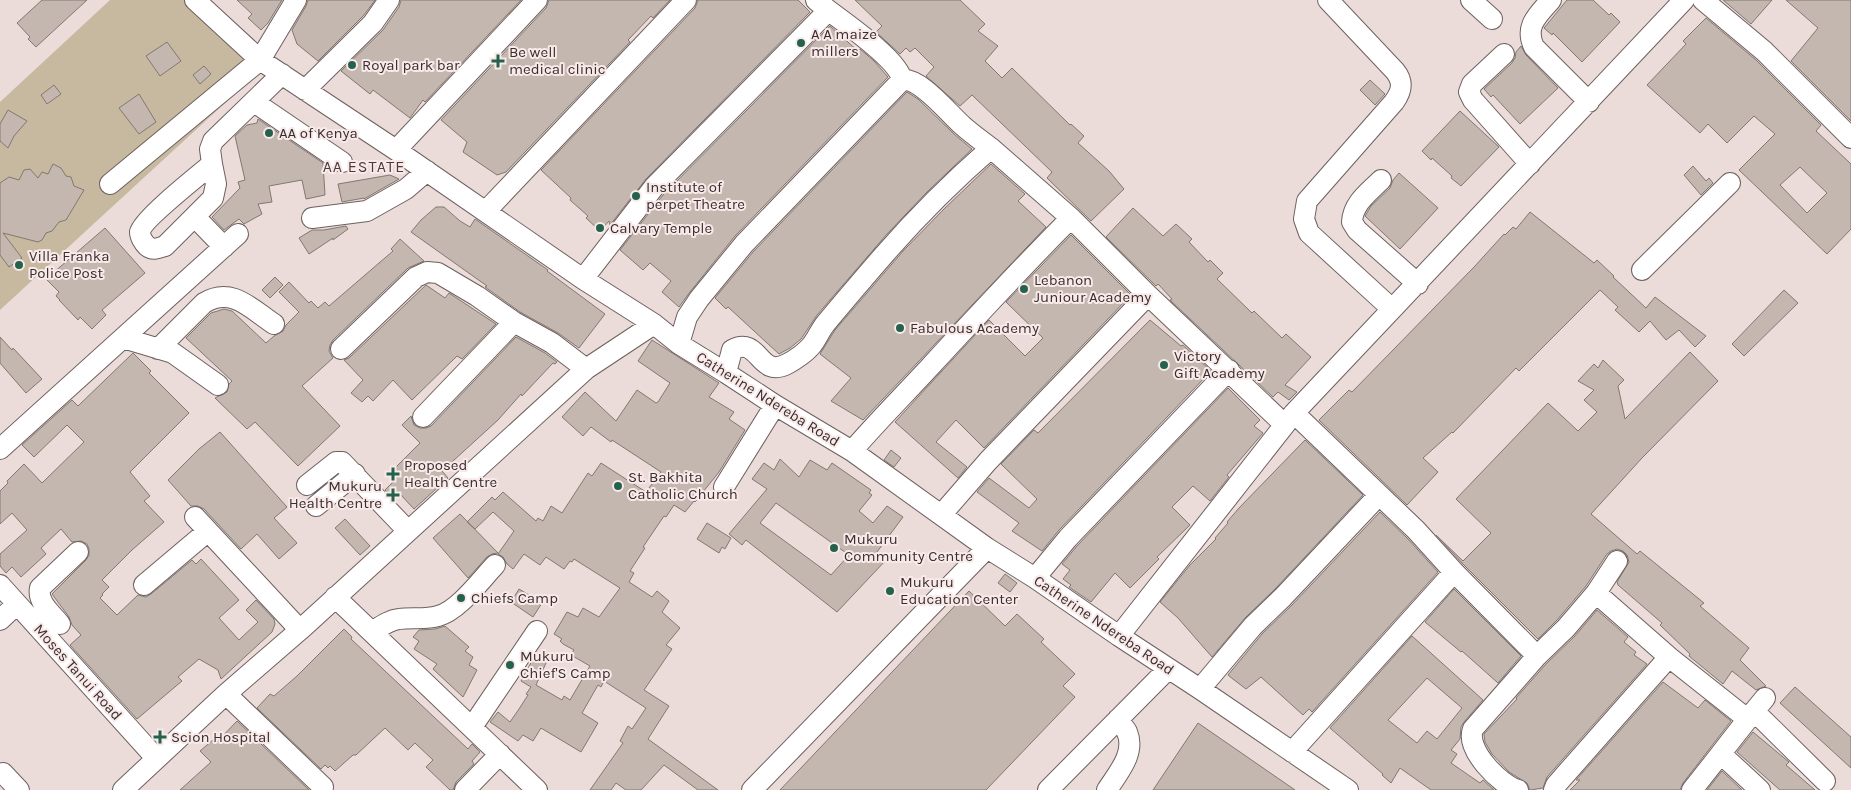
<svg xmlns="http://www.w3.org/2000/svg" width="1851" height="790" viewBox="0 0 1851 790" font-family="Karla,sans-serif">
  <rect width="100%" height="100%" fill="#ebdcda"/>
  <path fill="#c7b9a0" d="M110 0H185L261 70 0 310V102Z"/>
  <path fill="#c3b7af" stroke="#837871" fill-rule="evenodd" d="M42 0H87L36 47 28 39 30 37 17 23Z
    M237 0H282L268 23 261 30 248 18 252 14Z
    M308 0H375L364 15 318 61 297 44 292 30 306 6Z
    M401 0H521L425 102 423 100 410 118 373 90 370 94 341 71 383 30 399 7Z
    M549 0H670L653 18 651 16 628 40 630 42 506 172 497 175 463 152 467 142 441 120 546 8Z
    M698 0H798L810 12 646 179 610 225 609 221 600 231 586 218 588 216 570 200 571 198 541 170 695 8Z
    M855 0H960L985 24 978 31 998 46 985 61 1002 78 1012 68 1070 125 1071 124 1084 136 1078 143 1109 171 1124 189 1091 221 1047 178 1052 172 972 95 960 106 926 76 934 67 915 48 910 52 906 48 900 54 876 32 882 26Z
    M1567 0H1593L1609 15 1611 13 1620 22 1582 62 1553 33 1552 35 1544 28Z
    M1723 0H1772L1751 24Z
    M1786 0H1851V121L1791 61 1818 28Z
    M1706 18 1756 60 1821 125 1816 131 1851 164V229L1827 254 1739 170 1775 134 1754 116 1727 143 1708 124 1700 133 1647 85 1686 44 1683 41ZM1800 167 1827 193 1807 213 1780 185Z
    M830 26 858 51 860 49 874 61 888 77 735 236 690 292 679 307 662 292 671 281 650 263 643 270 620 250 663 195Z
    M167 42 181 61 160 76 146 56Z
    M1521 46 1526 55 1558 88 1520 124 1493 95 1491 97 1484 89 1512 63 1515 58 1516 52Z
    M204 66 211 74 200 84 193 75Z
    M1370 80 1385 94 1375 105 1360 90Z
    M54 85 61 94 47 104 41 95Z
    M907 92 918 99 955 135 972 149 927 192 887 234 817 315 801 339 790 348 779 354 728 307 726 309 715 298 753 252Z
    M139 94 156 122 139 134 119 108Z
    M8 110 27 121 14 136 8 148 0 141V124Z
    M1460 111 1499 147 1461 186 1451 178 1452 176 1432 158 1431 160 1422 151Z
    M258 119 323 163 325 195 306 199 302 180 269 186 272 202 258 204 262 214 244 224 239 219 224 230 212 217 240 188 238 182 245 180 235 136 247 125 257 123Z
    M53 164 61 168 66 176 71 177 74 186 84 190 66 220 59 222 52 231 46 233 42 240 38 242 3 233 22 258 9 267 0 255V183L9 177 19 180 24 170 30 169 38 178 42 172 48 174Z
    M991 164 1025 194 1018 201 1046 227 863 420 831 401 851 378 820 354 835 330 904 250 944 209Z
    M1693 166 1706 181 1709 178 1713 183 1701 195 1684 175Z
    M1399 173 1438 208 1400 249 1365 216 1371 206 1390 188 1393 180Z
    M390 175 399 179 364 199V198L342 202 338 184Z
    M436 207H444L460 221 470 227 475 219 548 270 547 271 605 314 579 348 558 333 520 312 485 287 487 286 411 232 421 220Z
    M1133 208 1163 236 1176 224 1192 239 1189 242 1208 262 1210 260 1223 273 1217 279 1252 313 1254 311 1282 338 1286 334 1311 357 1285 385 1297 392 1289 400 1278 392 1273 397 1170 300 1172 299 1158 284 1156 286 1106 237Z
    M1530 212 1594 263 1597 260 1614 276 1613 277 1646 308 1655 297 1706 336 1695 347 1679 330 1666 340 1650 321 1639 332 1615 310 1618 307 1600 290 1519 371 1516 368 1453 433 1452 432 1423 458 1438 472 1407 505 1319 420 1349 390 1352 392 1475 266 1504 234 1505 235 1513 227 1516 229Z
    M346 226 348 229 333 240V238L309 254 299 238 312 230H324Z
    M105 228 145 273 102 310 106 315 92 329 80 317 78 320 59 300H60L56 296 59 292 46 279Z
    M1071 235 1131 295 984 448 956 420 936 442 967 467 958 478 895 422 989 320 1025 356 1043 338 1006 302Z
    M400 239 424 261 408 268 333 340 330 345 329 351 333 358 302 386 340 426 298 466 255 422 247 429 215 398 227 392 229 384 232 381 186 338 211 313 224 309 232 311 266 343 274 336 283 331 286 325 299 312 279 292 289 282 309 303 311 301 318 308 325 302 329 306 393 251 391 249Z
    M275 277 283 285 270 298 262 290Z
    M426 285 445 298 449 293 496 324 462 359 457 356 412 400 393 380 373 401 368 396 362 402 351 393 363 380 344 360 349 358Z
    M1784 290 1798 303 1744 356 1732 344Z
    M1150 320 1181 346 1183 345 1211 371 1059 530 1042 551 1012 531 1019 523 977 492 989 478 1029 508 1037 499 1001 464 1034 430 1038 433Z
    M0 337 12 350 13 348 42 379 26 393 0 363Z
    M516 337 545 353 557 362 555 364 553 363 522 396 521 394 498 420 442 471 448 478 414 509 399 493 394 498 385 490 395 480 389 474 420 443 402 425 411 416 414 425 420 428H426L431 426Z
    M652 340 719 383 709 397 734 412 729 419 745 430 719 472 695 502 694 501 685 512 674 505 666 517 664 516 643 547 645 548 630 571 634 573 629 582 652 597 657 591 669 601 662 612 680 628 666 645 672 649 644 690 669 706 648 739 718 790H698L664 765 641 790H626L616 783 611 790H590L623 743 620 741 628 726 632 729 646 708 604 681 601 687 598 685 582 713 598 723 581 752 541 728 533 741 523 735 518 741 490 722 498 712 510 722 519 709 528 695 526 694 531 687 521 681 534 657 546 663 536 685 562 700 564 696 570 700 590 666 571 655 574 650 563 644 560 641 562 639 554 634 567 612 578 617 583 608 599 617 620 588 574 559 572 562 570 561 564 569 546 557 540 565 524 554 513 569 507 564 503 557 498 554 514 531 493 512 475 529 467 522 492 497 495 500 503 492 536 521 538 518 543 521 551 506 562 513 588 473 592 476 601 463 646 492 661 472 612 440 611 442 591 427 583 436 562 417 585 392 616 421 637 390 656 403 658 402 670 383 638 361Z
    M1690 352 1718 381 1642 458 1591 514 1637 554 1640 551 1704 603 1700 606 1749 648 1740 660 1766 686 1756 690 1732 671 1723 684 1689 656 1690 654 1660 625 1662 623 1618 585 1617 582 1629 562 1627 555 1623 551 1617 549 1611 551 1607 554 1586 586 1557 620 1538 639 1463 564 1436 535 1463 561 1491 533 1456 499 1548 403 1578 431 1597 412 1584 400 1594 390 1578 381 1594 364 1598 368 1603 360 1624 380 1618 386 1625 419Z
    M133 353 151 371 149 373 189 413 130 472 150 496 144 501 164 522 132 550 102 580 109 587 102 594 103 595 100 598 117 615 138 595 146 597 151 594 192 560 196 564 201 559 239 600 219 618 239 640 258 622 246 610 256 600 274 619 275 624 272 632 221 679 218 670 199 659 178 677 182 681 137 719 70 645 81 635 72 625 69 617 52 594 86 560 89 555V549L87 544 81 541 72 542 61 529 41 548 46 554 21 577 12 567 6 573 0 566V554L27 530 12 513 0 524V491L8 483 7 481 24 464 42 483 84 442 67 425 34 457 22 445 72 400 78 406Z
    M1228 388 1260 420 1254 426 1263 433 1227 475 1229 477 1210 501 1193 486 1172 507 1190 525 1157 557 1159 559 1130 588 1115 573 1091 602 1069 587 1071 585 1063 579 1070 570 1062 564 1077 546Z
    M220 432 287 507 274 518 297 543 279 559 257 534 241 549 204 509 198 506H191L168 480 199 449Z
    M1305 440 1363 495 1275 589 1245 618 1212 657 1178 618 1160 602 1190 565 1216 539 1215 538 1228 523 1227 522 1239 508Z
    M891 450 901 458 894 467 884 460Z
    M780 459 799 477 810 460 827 470 832 463 871 490 869 493 872 495 859 511 873 523 887 506 903 517 877 552 886 560 837 612 746 540 742 545 729 534 767 489 752 479 764 463 774 470ZM776 503 849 555 831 575 760 523Z
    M1380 512 1407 538 1438 572 1312 712 1309 709 1303 715 1261 677 1246 689 1229 676 1228 675 1262 634 1292 605Z
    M460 514 498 553 492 554 487 557 468 578 433 538Z
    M345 519 370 546 360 555 335 528Z
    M707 523 731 538 725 549 722 547 719 553 697 539Z
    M1005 574 1017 583 1010 592 998 583Z
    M519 589 542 603 533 617 511 602Z
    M1454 589 1521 656 1498 683 1462 651 1461 652 1425 622Z
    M969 591 1005 626 1017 614 1044 639 1041 642 1075 674 1063 686 1075 697 986 790H780Z
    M1597 610 1628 637 1624 642 1636 652 1634 655 1647 664 1547 777 1543 788 1530 790 1527 783 1509 772 1492 754 1485 742 1484 734 1517 699 1516 698 1546 664 1575 636Z
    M445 626 469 647 465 651 473 657 469 665 477 670 463 697 433 669 437 664 414 649 419 641 413 637 419 630 435 629Z
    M344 629 352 637 351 639 468 749 472 744 480 752 472 761 474 764 456 782 453 790H450L426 767 433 760 415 743 408 750 385 728 356 755H353L335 771 330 766 328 768 325 765 321 769 257 708 270 694 274 696 297 676Z
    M1412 636 1483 700 1464 722 1461 727 1460 739 1451 750 1457 754 1451 763 1480 783 1483 780 1494 790H1431L1400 768 1391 783 1382 775 1383 774 1330 728ZM1427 678 1462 708 1437 739 1427 731 1417 743 1388 720Z
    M1663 682 1698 708 1705 700 1731 721 1683 783 1680 790H1570L1580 780H1576Z
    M1795 687 1851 737V768L1780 703Z
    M237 721 309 790H180L211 762 200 751 213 740 216 743Z
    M1198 723 1295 790H1153Z
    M1753 732 1789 762 1786 765 1815 790H1780L1737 752Z
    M1722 771 1742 790H1707Z"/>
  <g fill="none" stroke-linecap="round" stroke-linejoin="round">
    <g stroke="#6d605f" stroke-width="22">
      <path id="minor" d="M195 0 260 60 396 150 583 279 654 324 679 344 726 373 775 405 852 451 987 548 1035 578 1119 636 1200 689 1348 790
        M1328 0 1395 71C1404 82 1402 91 1394 102L1307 201 1304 219 1309 233 1392 309
        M1471 0 1492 19
        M1551 0C1538 15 1524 26 1534 47L1589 102
        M1703 0 1764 51 1851 138
        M828 10C845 23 899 60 902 80
        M1504 54 1472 84 1469 92 1473 100 1530 164
        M305 90 373 23 389 0
        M254 102 342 162
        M396 150 537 0
        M212 164 216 184 213 198 165 246C159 248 153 251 147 246 144 243 140 237 140 232 142 220 200 174 212 164Z
        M212 164 210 149 213 141 282 74
        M1381 180C1369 192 1353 203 1352 222L1357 230 1418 284
        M110 184 260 60 296 0
        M486 211 686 0
        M195 217 224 247
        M312 218 367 211 406 189 427 171
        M1642 270 1730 183
        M583 279 654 187 826 13 828 10 816 0
        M123 338 173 353 218 385
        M679 344 687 317 699 299 744 244 902 80C920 77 949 114 963 126 972 134 982 141 991 148
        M158 349 204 303C232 286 251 309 274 324
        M341 349 416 277 427 272 438 273 477 296 514 322 552 343 586 369
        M726 373 732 350C760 335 758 379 787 364 795 360 806 352 811 346 817 339 820 330 826 323 845 300 864 278 883 256 916 218 953 181 991 148L1071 218 1148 295 1284 424
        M423 417 514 322
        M0 449 238 234
        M852 451C876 423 902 397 927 370 975 318 1022 267 1071 218
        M307 485 336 462H342L408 531
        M724 487 775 405
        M316 506 355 474
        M942 514 988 461 1148 295
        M195 517 300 630
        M1454 572 1537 656 1566 628 1596 593 1669 657 1746 718
        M1035 578 1068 538 1229 370
        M0 585 156 758
        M144 585 208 531
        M1596 593 1617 561
        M335 597 537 790
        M0 620 17 604
        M60 624C51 613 37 602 40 588L78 552
        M372 632C380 627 389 620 399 619 412 617 425 620 438 616 458 611 480 581 495 565
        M1119 636 1294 413 1684 0
        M1200 689 1253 626 1283 597 1379 495
        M226 694 323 787
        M1754 711 1825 781
        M472 727 537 631
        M1292 752 1454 572 1416 530 1294 413
        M1721 754 1760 790
        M3 773 19 790
        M123 790 226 694 300 630 586 369 654 324
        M465 790 500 754
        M752 790 987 548
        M1048 790 1168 669
        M1107 790C1118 773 1136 753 1127 732 1125 728 1120 723 1118 719
        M1518 790C1500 785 1465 749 1473 729L1537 656
        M1554 790 1556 785 1669 657
        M1692 790C1717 759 1740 728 1765 698"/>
    </g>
    <use href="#minor" stroke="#fff" stroke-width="20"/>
  </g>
  <g fill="#25624e" stroke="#f9e9e8" stroke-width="2">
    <circle cx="801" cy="43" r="5"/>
    <path d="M495.5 53.5h5v5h5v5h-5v5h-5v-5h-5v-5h5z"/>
    <circle cx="352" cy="65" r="5"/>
    <circle cx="269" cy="133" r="5"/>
    <circle cx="636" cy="196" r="5"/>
    <circle cx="600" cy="228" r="5"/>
    <circle cx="19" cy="265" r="5"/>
    <circle cx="1024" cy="289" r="5"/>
    <circle cx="900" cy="328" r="5"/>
    <circle cx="1164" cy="365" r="5"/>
    <path d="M390.5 466.5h5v5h5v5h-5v5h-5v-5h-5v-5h5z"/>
    <circle cx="618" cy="486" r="5"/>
    <path d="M390.5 487.5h5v5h5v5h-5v5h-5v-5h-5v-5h5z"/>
    <circle cx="834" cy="548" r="5"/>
    <circle cx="890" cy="591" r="5"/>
    <circle cx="461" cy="598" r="5"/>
    <circle cx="510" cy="665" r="5"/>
    <path d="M157.5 729.5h5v5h5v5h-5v5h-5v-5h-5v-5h5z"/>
  </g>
  <g text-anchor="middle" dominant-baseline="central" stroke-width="4" stroke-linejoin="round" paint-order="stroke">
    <g font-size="15" fill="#362f2f" stroke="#f9e9e8" text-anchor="start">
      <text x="811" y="34">A A maize<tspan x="811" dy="17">millers</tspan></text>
      <text x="509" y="52">Be well<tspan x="509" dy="17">medical clinic</tspan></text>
      <text x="362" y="65">Royal park bar</text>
      <text x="279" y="133">AA of Kenya</text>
      <text x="646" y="187">Institute of<tspan x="646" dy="17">perpet Theatre</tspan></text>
      <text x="610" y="228">Calvary Temple</text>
      <text x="29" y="256">Villa Franka<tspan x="29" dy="17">Police Post</tspan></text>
      <text x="1034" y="280">Lebanon<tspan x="1034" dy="17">Juniour Academy</tspan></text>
      <text x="910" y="328">Fabulous Academy</text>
      <text x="1174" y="356">Victory<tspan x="1174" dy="17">Gift Academy</tspan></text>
      <text x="404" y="465">Proposed<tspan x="404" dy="17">Health Centre</tspan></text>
      <text x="628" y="477">St. Bakhita<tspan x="628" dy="17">Catholic Church</tspan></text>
      <text x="382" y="486" text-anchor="end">Mukuru<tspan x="382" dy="17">Health Centre</tspan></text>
      <text x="844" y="539">Mukuru<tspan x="844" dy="17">Community Centre</tspan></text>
      <text x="900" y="582">Mukuru<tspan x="900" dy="17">Education Center</tspan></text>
      <text x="471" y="598">Chiefs Camp</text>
      <text x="520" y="656">Mukuru<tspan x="520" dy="17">Chief'S Camp</tspan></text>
      <text x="171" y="737">Scion Hospital</text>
    </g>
    <g font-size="15" fill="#362f2f" stroke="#f9e9e8">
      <text transform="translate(768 399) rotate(32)">Catherine Ndereba Road</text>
      <text transform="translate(1104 625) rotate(34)">Catherine Ndereba Road</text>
      <text transform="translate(78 672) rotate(48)">Moses Tanui Road</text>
    </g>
    <g font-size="16" letter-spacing="1" fill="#493d3c" stroke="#f9e9e8">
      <text x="364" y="166">AA ESTATE</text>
    </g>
  </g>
</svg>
